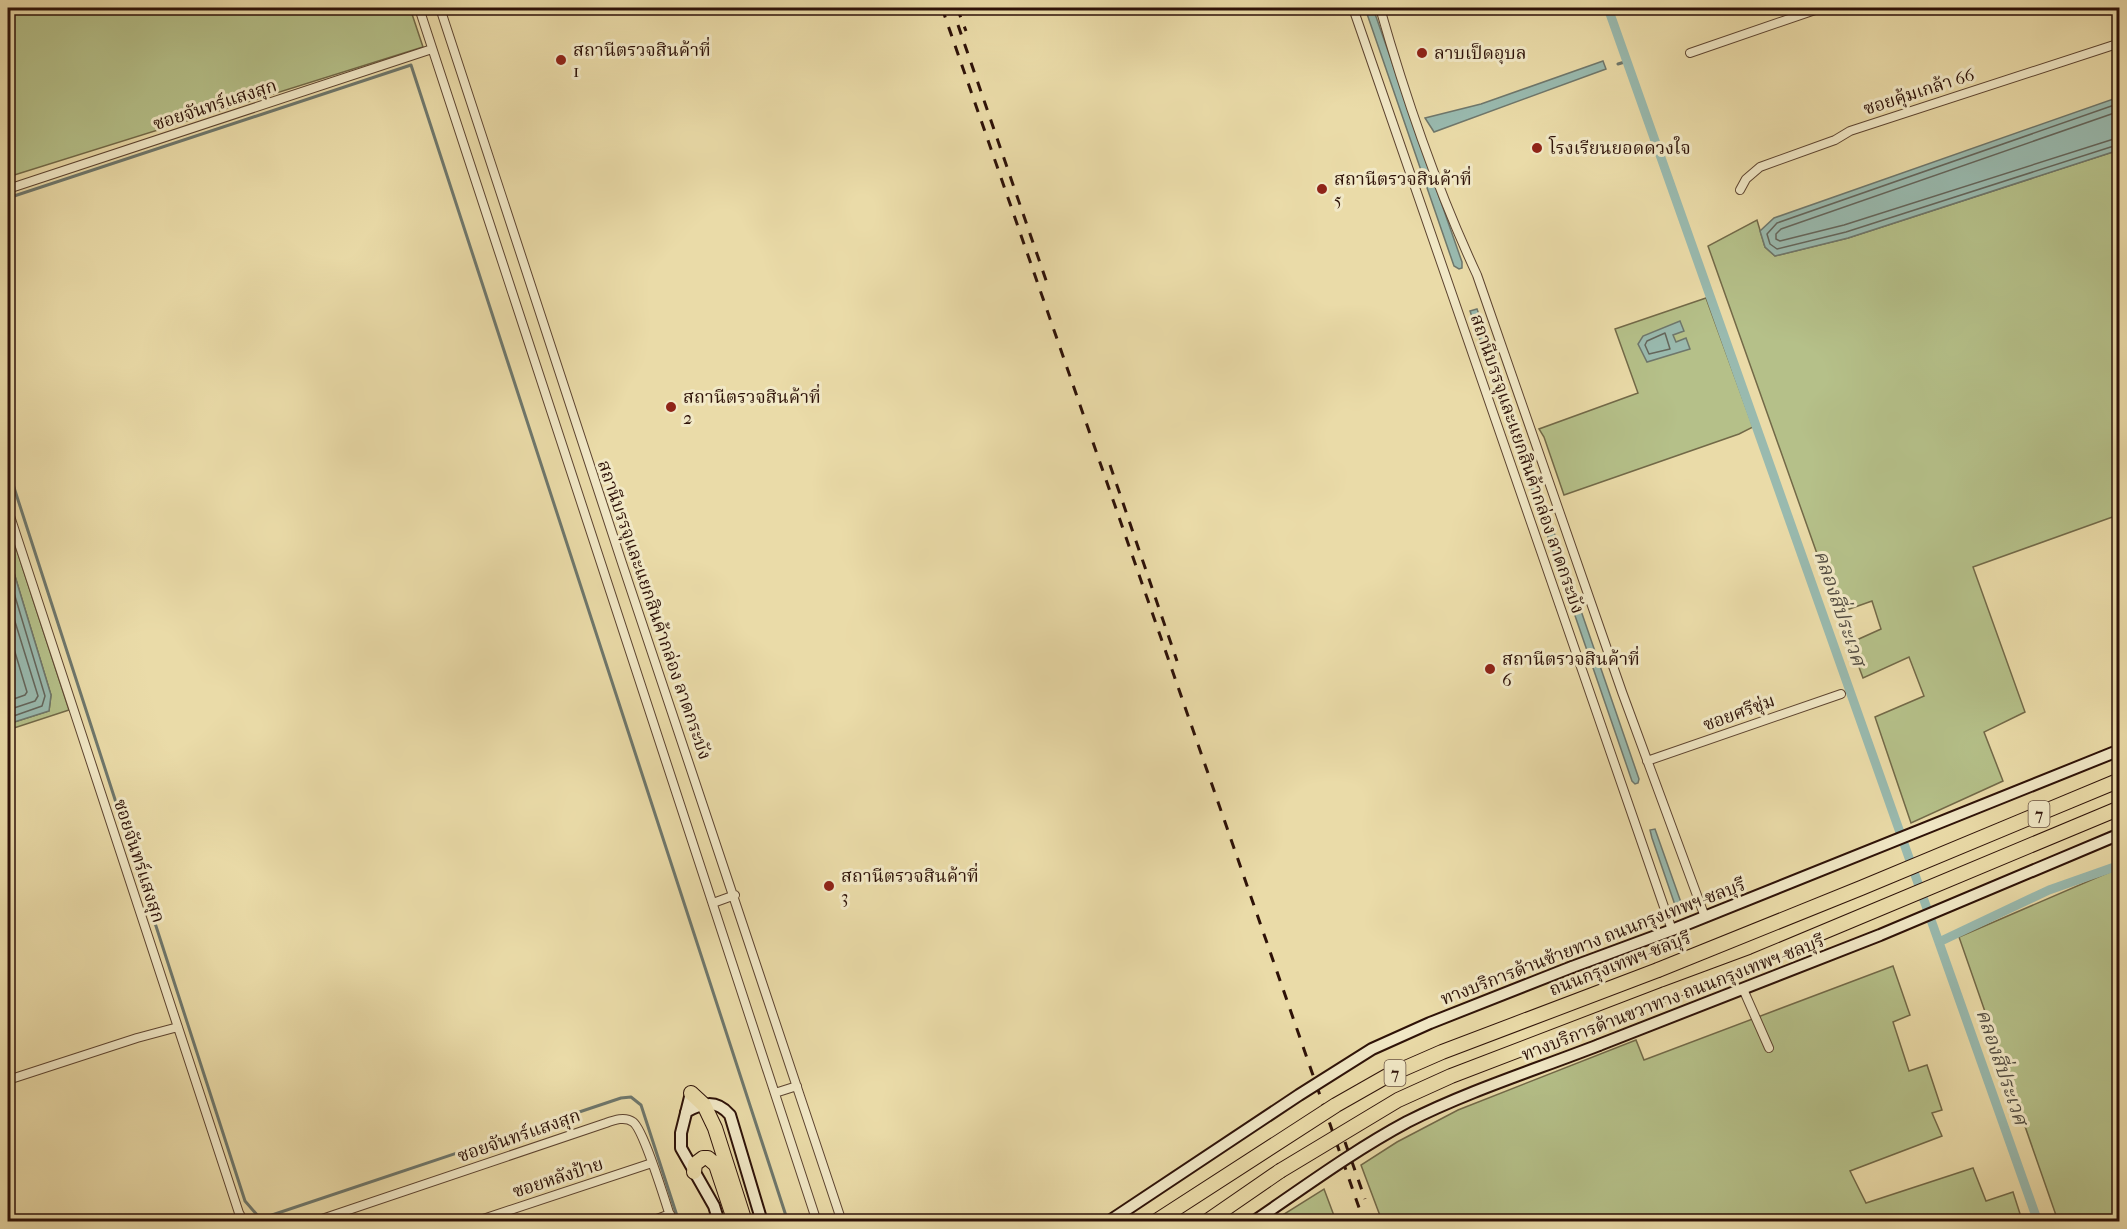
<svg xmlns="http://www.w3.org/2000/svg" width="2127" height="1229" viewBox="0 0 2127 1229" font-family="'IM FELL French Canon','Noto Serif Thai',serif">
  <rect width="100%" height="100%" fill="#eadba8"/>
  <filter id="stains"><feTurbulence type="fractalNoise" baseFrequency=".00333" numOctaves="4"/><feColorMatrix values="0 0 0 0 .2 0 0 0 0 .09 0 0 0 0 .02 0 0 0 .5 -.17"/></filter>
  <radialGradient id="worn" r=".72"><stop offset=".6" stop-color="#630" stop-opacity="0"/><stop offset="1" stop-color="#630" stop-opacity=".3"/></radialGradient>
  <path fill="#b5c089" stroke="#726948" stroke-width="1.5" d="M8 8H410L423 47 8 177Z
    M2119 150V519L2118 515 1973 567 2025 712 1984 732 2003 781 1911 823 1875 717 1924 696 1909 657 1863 678 1850 643 1881 629 1872 601 1838 613 1708 246 1757 220 1765 247 1775 256 1848 238Z
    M1706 298 1753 427 1739 434 1564 495 1544 437 1539 429 1638 393 1615 329Z
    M8 523 69 710 8 730V724L49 711 51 695 8 553Z
    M2119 868V1221H2058L1959 937Z
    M1893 966 1910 1015 1893 1022 1909 1071 1927 1065 1942 1110 1932 1113 1942 1136 1850 1171 1866 1203 1973 1168 1986 1201 2013 1192 2022 1220 1382 1221 1361 1165 1397 1142 1458 1110 1636 1040 1644 1060Z
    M1324 1189 1336 1221H1273Z"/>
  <path fill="#99baaf" stroke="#6e776c" stroke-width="1.5" d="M1365 8H1373L1462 262V268L1459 269 1454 266Z
    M1603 61 1606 69 1434 132 1425 118 1481 104Z
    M2119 97V150L1848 238 1775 256 1765 247 1760 231 1774 218Z
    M1477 309 1639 779 1638 783 1635 784 1632 781 1470 311Z
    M1680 321 1684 331 1673 335 1676 342 1686 338 1690 349 1647 362 1638 344 1643 336Z
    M8 553 51 695 49 711 8 724Z
    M1655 829 1683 908 1682 913H1678L1676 908 1652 838 1650 830Z"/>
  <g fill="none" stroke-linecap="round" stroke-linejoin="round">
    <path stroke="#64665c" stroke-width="1.5" d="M2120 103 1777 223 1767 234 1770 244 1777 249 1846 232 2120 144
      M2120 111 1781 229 1776 234V239L1780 241 1844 225 2120 137
      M1665 333 1670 349 1649 354 1645 345 1647 341Z
      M8 573 45 696 42 706 8 718
      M8 599 38 696 35 701 8 710
      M8 629 27 692 25 695 8 701"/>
    <path stroke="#6e776c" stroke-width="3" d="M1618 64 1628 61
      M8 198 411 65 788 1222
      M8 469 245 1201 258 1216H269L621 1098 631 1097 641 1105 679 1222"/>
    <path stroke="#99baaf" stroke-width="9" d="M1608 8 2038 1222
      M1939 942 2049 890 2120 865"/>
    <g stroke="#5d4430" stroke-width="10">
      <path id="street" d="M419 8 817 1222
        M440 8 622 563 842 1222
        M1353 8 1672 930
        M1380 8C1406 99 1437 189 1477 275L1622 692 1705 917
        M1690 53 1821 8
        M8 189 432 49
        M1740 190 1746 179 1760 167 1835 140 1850 131 2120 43
        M8 510 239 1213 244 1222
        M1647 761 1841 694
        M713 903 735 895
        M1743 989 1769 1048
        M8 1080 137 1038 178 1027
        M775 1093 797 1086
        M313 1222 606 1123C614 1120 625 1116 633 1122 644 1130 666 1204 672 1222
        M474 1222 652 1163
        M649 1222 670 1214"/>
    </g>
    <g stroke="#2e1208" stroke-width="14">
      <path id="secondary" d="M1572 967 1672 930 2120 750
        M1599 1045 1880 935 2120 834
        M691 1093 681 1133V1148L714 1206 719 1222
        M686 1112C702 1103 716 1099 730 1115L762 1222"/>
    </g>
    <g stroke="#2e1208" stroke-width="16">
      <path id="highway" d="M1658 970 1861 888 2120 780
        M1665 994 1754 961 2120 808
        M691 1093 704 1105 715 1128 745 1222
        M694 1172 695 1164 703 1158H708L716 1165 735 1222
        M1206 1222 1280 1171"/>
    </g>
    <use href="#street" stroke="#f1e8c6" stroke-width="8"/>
    <use href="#secondary" stroke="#f1e8c6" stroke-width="10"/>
    <use href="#highway" stroke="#eadba8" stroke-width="14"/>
    <path stroke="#2e1208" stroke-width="3" stroke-dasharray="10 10" stroke-linecap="butt" d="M942 8 1364 1222
      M957 8 966 31
      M958 25 1048 286
      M1110 465 1177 661
      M1345 1142 1365 1199"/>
    <g stroke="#2e1208" stroke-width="14" stroke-linecap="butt">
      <path id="secondary-bridge" d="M1108 1222 1299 1095 1372 1049 1430 1023 1572 967
        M1253 1222C1303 1188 1353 1151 1407 1122 1468 1091 1535 1070 1599 1045"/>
    </g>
    <g stroke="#2e1208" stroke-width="16" stroke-linecap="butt">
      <path id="highway-bridge" d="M1280 1171 1398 1100 1451 1076 1665 994
        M1155 1222 1336 1105 1387 1076 1442 1052 1658 970"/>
    </g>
    <use href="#secondary-bridge" stroke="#f1e8c6" stroke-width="10"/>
    <use href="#highway-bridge" stroke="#eadba8" stroke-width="14"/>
  </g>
  <g fill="#8f2418" stroke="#f1e8c6" stroke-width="2">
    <circle cx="1422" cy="53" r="6"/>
    <circle cx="561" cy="60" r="6"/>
    <circle cx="1537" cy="148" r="6"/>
    <circle cx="1322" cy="189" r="6"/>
    <circle cx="671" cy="407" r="6"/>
    <circle cx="1490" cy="669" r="6"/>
    <circle cx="829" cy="886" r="6"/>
  </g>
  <g text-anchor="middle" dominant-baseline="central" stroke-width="6" stroke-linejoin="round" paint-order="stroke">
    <g fill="#f1e8c6" stroke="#685241" stroke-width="1.5">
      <rect x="2028.5" y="801" width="21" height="26" rx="4.5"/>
      <rect x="1384.5" y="1060" width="21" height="26" rx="4.5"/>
    </g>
    <g font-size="16" font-weight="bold" fill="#2e1208">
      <text x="2039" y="814">7</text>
      <text x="1395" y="1073">7</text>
    </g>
    <g font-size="18" fill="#2e1208" stroke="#f1e8c6" text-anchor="start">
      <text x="573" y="50">สถานีตรวจสินค้าที่<tspan x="573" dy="21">1</tspan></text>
      <text x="1434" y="53">ลาบเป็ดอุบล</text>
      <text x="1549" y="148">โรงเรียนยอดดวงใจ</text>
      <text x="1334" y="179">สถานีตรวจสินค้าที่<tspan x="1334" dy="21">5</tspan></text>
      <text x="683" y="397">สถานีตรวจสินค้าที่<tspan x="683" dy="21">2</tspan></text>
      <text x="1502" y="659">สถานีตรวจสินค้าที่<tspan x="1502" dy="21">6</tspan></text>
      <text x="841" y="876">สถานีตรวจสินค้าที่<tspan x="841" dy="21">3</tspan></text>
    </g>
    <g font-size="18" fill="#2e1208" stroke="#f1e8c6">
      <text transform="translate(1919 92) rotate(-18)">ซอยคุ้มเกล้า 66</text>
      <text transform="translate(215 105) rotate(-18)">ซอยจันทร์แสงสุก</text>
      <text transform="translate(1527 464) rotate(71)">สถานีบรรจุและแยกสินค้ากล่อง ลาดกระบัง</text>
      <text transform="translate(654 610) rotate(71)">สถานีบรรจุและแยกสินค้ากล่อง ลาดกระบัง</text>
      <text transform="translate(1739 713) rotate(-20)">ซอยศรีชุ่ม</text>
      <text transform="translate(139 861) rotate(72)">ซอยจันทร์แสงสุก</text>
      <text transform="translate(1593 942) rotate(-21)">ทางบริการด้านซ้ายทาง ถนนกรุงเทพฯ-ชลบุรี</text>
      <text transform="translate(1620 964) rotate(-21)">ถนนกรุงเทพฯ-ชลบุรี</text>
      <text transform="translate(1673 998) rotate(-21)">ทางบริการด้านขวาทาง ถนนกรุงเทพฯ-ชลบุรี</text>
      <text transform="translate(519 1136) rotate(-19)">ซอยจันทร์แสงสุก</text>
      <text transform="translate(558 1178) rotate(-18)">ซอยหลังป้าย</text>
    </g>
    <g font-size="20" font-style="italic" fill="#534d42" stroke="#f1e8c6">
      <text transform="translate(1840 608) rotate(71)">คลองสี่ประเวศ</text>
      <text transform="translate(2002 1067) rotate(71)">คลองสี่ประเวศ</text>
    </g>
  </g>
  <rect width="2127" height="1229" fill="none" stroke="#eadba8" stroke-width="30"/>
  <rect x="9" y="9" width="2109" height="1211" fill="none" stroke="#2e1208" stroke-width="3"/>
  <rect x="15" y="15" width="2097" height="1199" fill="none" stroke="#2e1208" stroke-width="1.5"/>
  <rect width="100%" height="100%" filter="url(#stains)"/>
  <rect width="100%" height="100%" fill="url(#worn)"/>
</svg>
